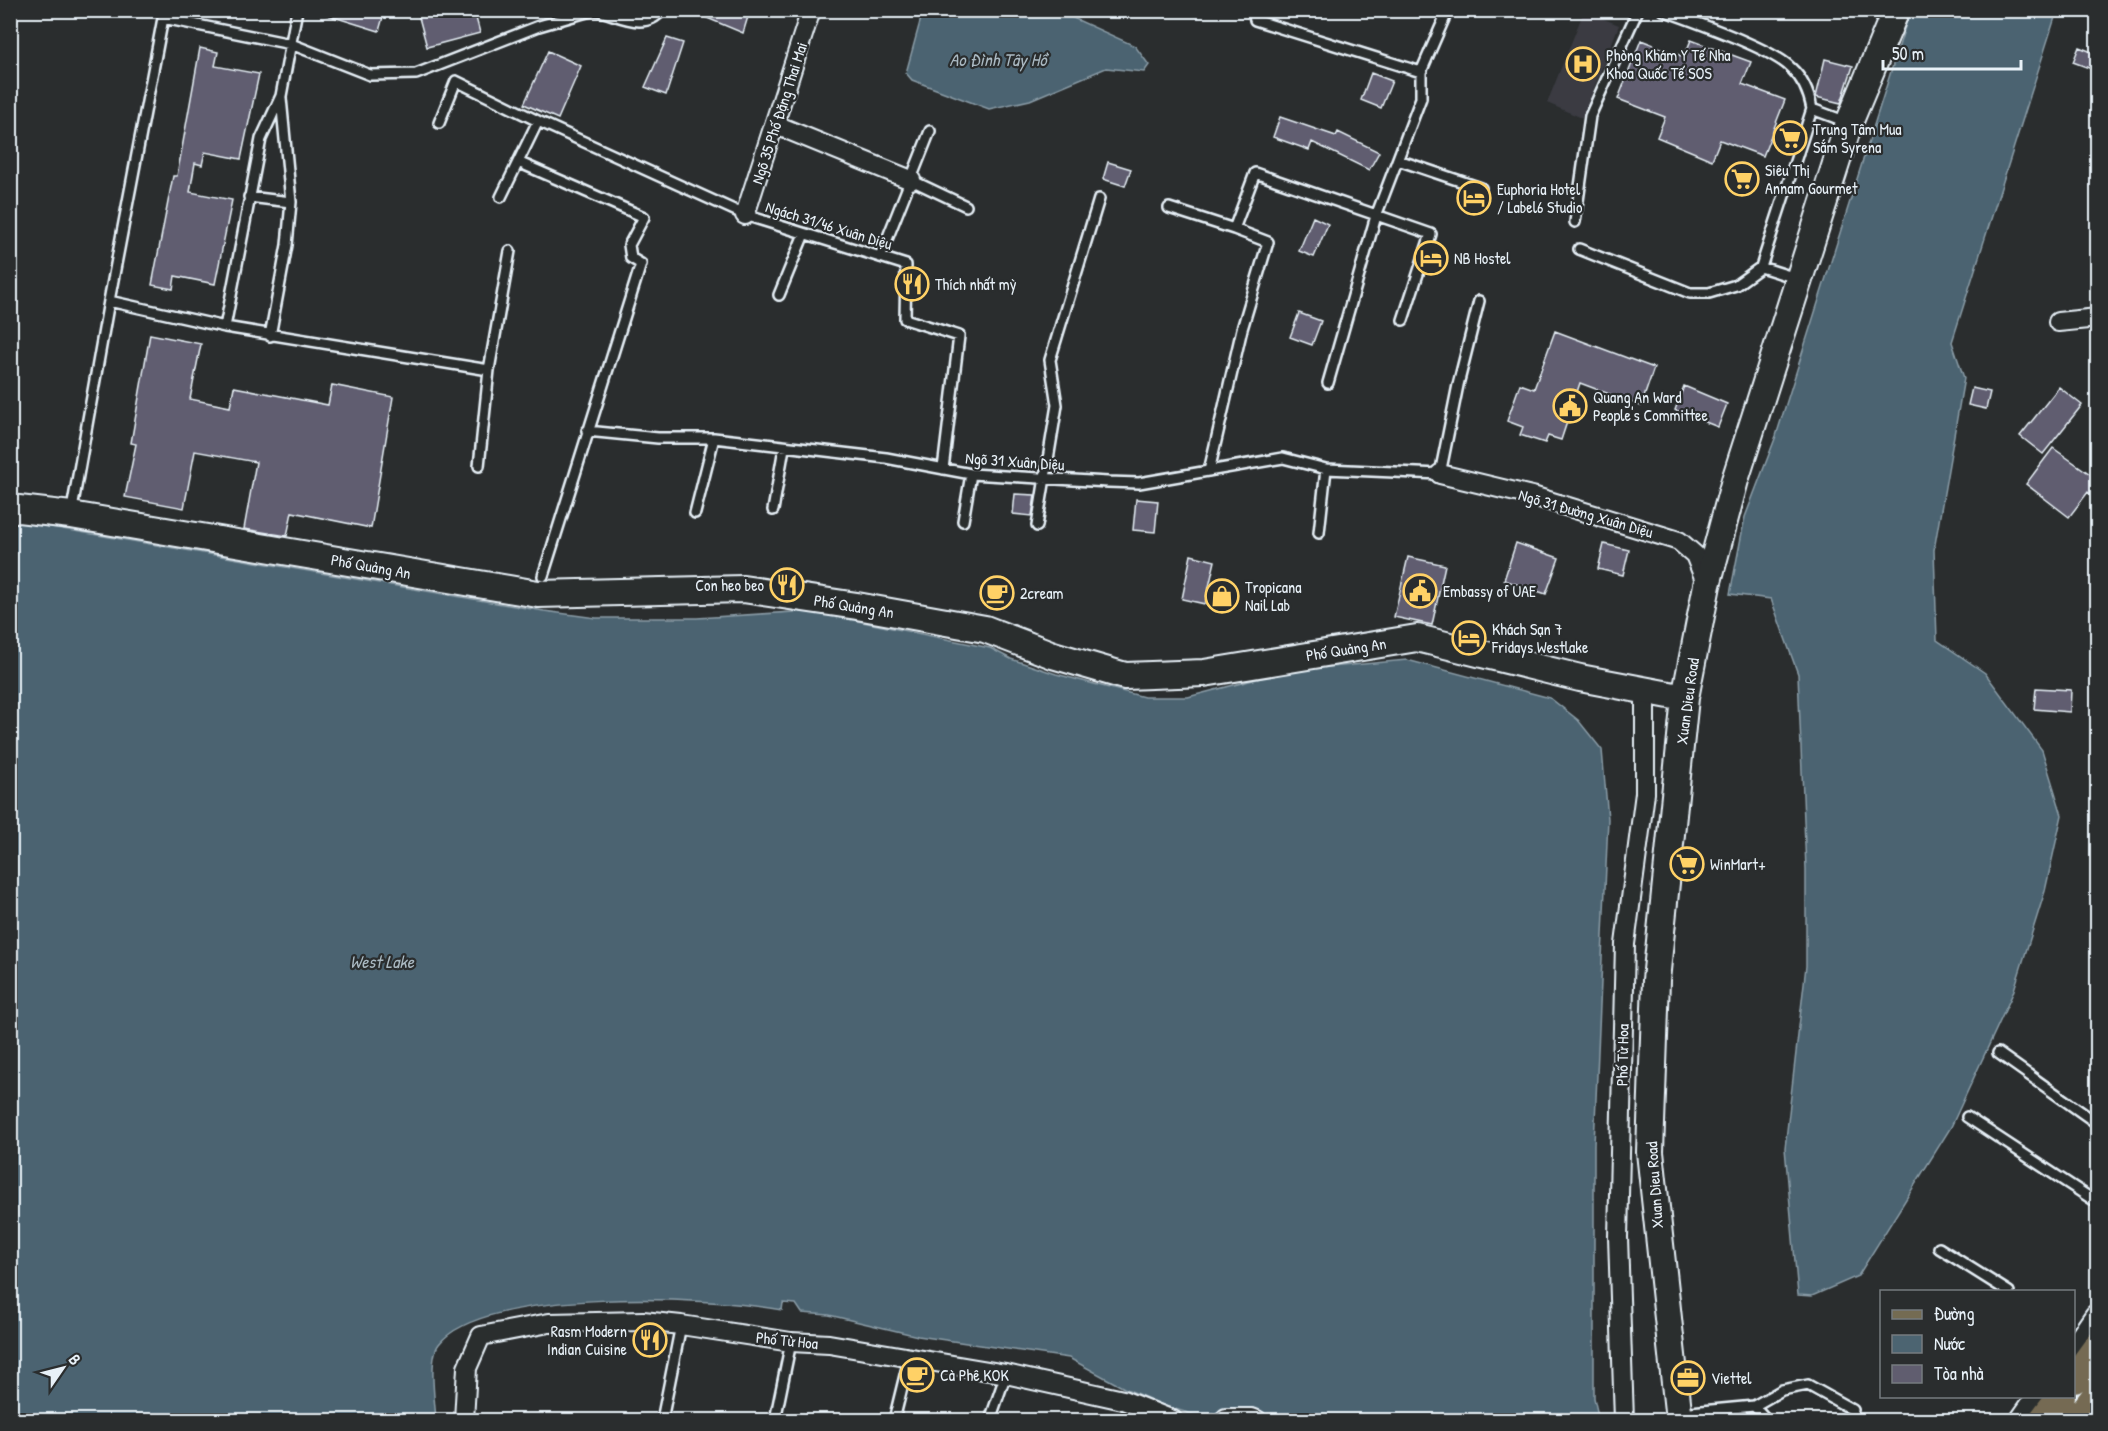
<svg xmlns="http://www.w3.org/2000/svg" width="2108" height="1431" viewBox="0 0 2108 1431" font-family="'Patrick Hand',sans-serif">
  <rect width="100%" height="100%" fill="#2a2d2e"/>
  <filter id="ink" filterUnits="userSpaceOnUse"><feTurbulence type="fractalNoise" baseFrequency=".0167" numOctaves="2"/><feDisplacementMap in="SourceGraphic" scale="12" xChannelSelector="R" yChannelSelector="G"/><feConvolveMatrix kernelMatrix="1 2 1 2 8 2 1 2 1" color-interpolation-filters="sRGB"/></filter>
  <g filter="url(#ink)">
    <path fill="#3a3b42" d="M1584 11 1619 25 1582 118 1547 103Z"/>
    <path fill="#4c6471" stroke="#8a9ca7" stroke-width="1.5" d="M923 11H1058L1135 46 1149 65 1144 72 1106 68 1030 100 989 109 912 80 906 73Z
      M1910 11H2057L1952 342 1964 378 1934 550 1937 640 1985 673 2042 750 2062 815 2045 891 2013 993 1951 1127 1858 1276 1812 1296 1798 1295 1785 1148 1806 966V869L1798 674 1771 599 1730 594 1745 517 1776 436Z
      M10 520 544 611 596 618H697L809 611 990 648 1011 659 1056 674 1144 697H1188L1287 671 1407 660 1550 698 1578 720 1602 750 1608 819 1594 1145V1398L1599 1420H1273L1252 1412 1235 1411 1198 1416 1165 1406 1124 1388 1069 1358 918 1336 829 1315 802 1313 796 1304 783 1303 782 1310C714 1297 484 1286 439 1344 428 1358 435 1402 436 1420H11Z"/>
    <path fill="#605d6f" stroke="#e8f1f8" stroke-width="1.5" d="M325 10H385L379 31 324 14Z
      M417 10H474L480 33 427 47Z
      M688 10H750L743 33Z
      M667 38 683 43 666 95 645 87Z
      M1641 40 1684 57 1691 40 1751 62 1742 84 1785 100 1763 156 1720 140 1712 160 1657 137 1665 117 1618 99Z
      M2079 47 2097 54V71L2073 62Z
      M200 48 218 52 215 66 259 74 241 159 205 152 202 165 195 163 190 192 232 200 215 284 175 276 173 289 152 285 173 176H177Z
      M548 51 581 66 558 119 524 104Z
      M1825 59 1853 66 1841 103 1816 97Z
      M1371 73 1392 81 1381 108 1361 100Z
      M1280 117 1336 136 1338 132 1379 152 1369 170 1312 142 1309 150 1273 137Z
      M1108 162 1131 169 1125 186 1103 179Z
      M1313 217 1328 224 1314 257 1299 251Z
      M1299 313 1321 321 1312 345 1290 337Z
      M1555 331 1654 368 1641 406 1580 383 1561 440 1548 436 1545 443 1520 435 1523 427 1507 421 1520 384 1534 389Z
      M150 334 201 344 190 399 230 407 234 387 328 405 332 385 393 397 371 528 292 512 287 536 244 529 256 462 195 451 184 508 125 497 136 444 131 443Z
      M1684 386 1727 404 1718 427 1675 410Z
      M2059 387 2082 405 2043 454 2020 436Z
      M1972 388 1990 392 1986 409 1968 405Z
      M2053 448 2097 479V500L2088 492 2069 517 2026 484Z
      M1015 494 1035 495 1032 516 1013 514Z
      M1136 499 1158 501 1155 532 1133 530Z
      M1516 543 1559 558 1546 594 1504 580Z
      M1604 544 1629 550 1623 575 1598 569Z
      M1191 555 1215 561 1205 604 1182 599Z
      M1408 557 1445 565 1432 625 1394 617Z
      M2036 688 2071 690 2070 712 2034 709Z"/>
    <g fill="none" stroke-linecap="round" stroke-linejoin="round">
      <g stroke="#e8f1f8" stroke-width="14">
        <path id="lane" d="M297 10 281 96 261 139 225 327 489 370
          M596 10C619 15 645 32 662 10
          M1253 10 1255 20 1421 72
          M1663 10C1691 21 1772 48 1791 68 1803 79 1809 93 1812 109
          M439 123 456 81 538 121 745 215 906 265 905 319 959 336 943 469
          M1398 160 1481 188
          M518 162 644 217 629 245 631 258 641 264 543 576
          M911 180 966 206
          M249 197 291 202
          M501 197 538 121
          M1169 208 1234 229
          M1575 222 1590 116 1638 10
          M1579 249 1690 293H1709L1736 285 1761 267 1812 109 1847 122
          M880 257 930 131
          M1761 267 1799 279
          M779 295 804 234
          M109 301 163 18 291 44 370 75 416 74 539 26 594 10
          M270 336 287 245 291 202 281 98
          M1328 383 1376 216 1421 98V72L1448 10
          M587 431 658 438H714L886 458 971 474 1108 482 1139 483 1283 458 1326 469 1440 474 1458 385 1479 301
          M479 466 489 370 510 251
          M1209 471 1242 329 1268 242 1234 229 1255 173 1431 234 1403 320
          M773 510 784 448
          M695 513 714 438
          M71 515 109 301 225 327
          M963 521 971 474
          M1037 526 1057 405 1050 360 1099 199
          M1319 533 1326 469
          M1998 1053 2098 1124
          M1967 1117 2098 1203
          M1939 1248 2009 1292
          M1754 1406 1782 1390 1808 1385 1853 1410
          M1680 1413 1754 1406 1767 1420
          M662 1420 681 1325
          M775 1420 791 1342
          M894 1420 909 1359
          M990 1420 1006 1374"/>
      </g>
      <g stroke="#e8f1f8" stroke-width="22">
        <path id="street" d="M776 125 911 180
          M745 215 811 10
          M2058 322 2098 318
          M1440 474 1536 497 1679 541 1695 555 1707 585
          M464 1420 467 1368 481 1336 549 1323 643 1321 681 1325 791 1342 829 1344 1006 1374 1123 1400 1173 1420
          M1224 1420 1226 1418H1252L1257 1420
          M1624 1420 1618 1237 1625 944 1645 793V691"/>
      </g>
      <g stroke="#e8f1f8" stroke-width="30">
        <path id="secondary" d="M10 508 71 515 538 594 743 589 857 606 985 629 1053 655 1125 676 1204 673 1417 638 1580 678 1685 698
          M2074 1352 2098 1317
          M1679 1420 1650 1152 1656 980 1685 698 1707 585 1735 480 1849 123 1896 10
          M2024 1420 2041 1396
          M2096 1420 2098 1418"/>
      </g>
      <g stroke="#e8f1f8" stroke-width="33">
        <path id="primary" d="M2074 1379 2098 1346
          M2043 1420 2061 1396
          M2077 1420 2098 1393"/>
      </g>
      <use href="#lane" stroke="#2a2d2e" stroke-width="9"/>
      <use href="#street" stroke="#2a2d2e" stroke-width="18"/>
      <use href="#secondary" stroke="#2a2d2e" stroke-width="26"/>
      <use href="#primary" stroke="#746b52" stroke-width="28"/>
    </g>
  </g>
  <defs>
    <g id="hospital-ring" transform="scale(1.725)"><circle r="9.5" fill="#2a2d2e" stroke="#ffd166" stroke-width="1.5"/><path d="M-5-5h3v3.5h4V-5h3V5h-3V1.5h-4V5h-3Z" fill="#ffd166"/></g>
    <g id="supermarket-ring" transform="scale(1.725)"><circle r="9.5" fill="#2a2d2e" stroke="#ffd166" stroke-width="1.5"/><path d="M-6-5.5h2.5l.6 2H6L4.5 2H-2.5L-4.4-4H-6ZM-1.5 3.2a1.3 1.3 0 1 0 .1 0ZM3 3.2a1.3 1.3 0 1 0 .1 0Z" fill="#ffd166"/></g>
    <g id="hotel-ring" transform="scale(1.725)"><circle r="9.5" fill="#2a2d2e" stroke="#ffd166" stroke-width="1.5"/><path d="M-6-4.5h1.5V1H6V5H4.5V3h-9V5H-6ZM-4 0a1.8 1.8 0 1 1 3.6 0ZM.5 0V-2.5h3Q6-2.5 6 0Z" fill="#ffd166"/></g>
    <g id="restaurant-ring" transform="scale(1.725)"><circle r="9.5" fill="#2a2d2e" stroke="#ffd166" stroke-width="1.5"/><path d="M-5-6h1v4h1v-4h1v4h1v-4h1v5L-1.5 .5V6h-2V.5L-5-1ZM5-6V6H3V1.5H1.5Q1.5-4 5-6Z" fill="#ffd166"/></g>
    <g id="civic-ring" transform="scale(1.725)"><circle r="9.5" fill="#2a2d2e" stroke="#ffd166" stroke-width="1.5"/><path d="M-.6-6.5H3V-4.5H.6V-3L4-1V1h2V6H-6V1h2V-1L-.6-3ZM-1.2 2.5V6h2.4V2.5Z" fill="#ffd166"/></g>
    <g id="cafe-ring" transform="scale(1.725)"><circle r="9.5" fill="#2a2d2e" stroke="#ffd166" stroke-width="1.5"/><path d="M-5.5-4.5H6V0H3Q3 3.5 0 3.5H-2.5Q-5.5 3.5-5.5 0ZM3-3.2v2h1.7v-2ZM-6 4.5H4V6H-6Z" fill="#ffd166"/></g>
    <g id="shop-ring" transform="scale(1.725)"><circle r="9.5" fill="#2a2d2e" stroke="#ffd166" stroke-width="1.5"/><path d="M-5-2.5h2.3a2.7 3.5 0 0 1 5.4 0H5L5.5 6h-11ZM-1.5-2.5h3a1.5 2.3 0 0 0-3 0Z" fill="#ffd166"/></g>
    <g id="office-ring" transform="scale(1.725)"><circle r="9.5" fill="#2a2d2e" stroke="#ffd166" stroke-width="1.5"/><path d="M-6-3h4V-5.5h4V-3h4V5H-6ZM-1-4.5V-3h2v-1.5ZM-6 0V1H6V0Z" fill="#ffd166"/></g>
  </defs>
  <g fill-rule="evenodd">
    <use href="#hospital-ring" x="1583" y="64"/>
    <use href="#supermarket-ring" x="1790" y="138"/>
    <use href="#supermarket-ring" x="1742" y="179"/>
    <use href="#hotel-ring" x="1474" y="198"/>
    <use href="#hotel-ring" x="1431" y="258"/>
    <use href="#restaurant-ring" x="912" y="284"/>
    <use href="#civic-ring" x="1570" y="406"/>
    <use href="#restaurant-ring" x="787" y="585"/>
    <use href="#civic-ring" x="1420" y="591"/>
    <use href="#cafe-ring" x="997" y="593"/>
    <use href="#shop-ring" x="1222" y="596"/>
    <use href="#hotel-ring" x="1469" y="638"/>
    <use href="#supermarket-ring" x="1687" y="864"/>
    <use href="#restaurant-ring" x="650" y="1340"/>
    <use href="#cafe-ring" x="917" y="1375"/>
    <use href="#office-ring" x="1688" y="1378"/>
  </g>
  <g text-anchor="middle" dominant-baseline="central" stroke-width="4.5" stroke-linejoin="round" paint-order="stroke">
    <g font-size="16" fill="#e8f1f8" stroke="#2a2d2e" text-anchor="start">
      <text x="1606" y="55">Phòng Khám Y Tế Nha<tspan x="1606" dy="18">Khoa Quốc Tế SOS</tspan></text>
      <text x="1813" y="129">Trung Tâm Mua<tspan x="1813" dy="18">Sắm Syrena</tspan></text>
      <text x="1765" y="170">Siêu Thị<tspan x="1765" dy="18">Annam Gourmet</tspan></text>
      <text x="1497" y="189">Euphoria Hotel<tspan x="1497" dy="18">/ Label6 Studio</tspan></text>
      <text x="1454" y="258">NB Hostel</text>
      <text x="935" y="284">Thích nhất mỳ</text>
      <text x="1593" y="397">Quang An Ward<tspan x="1593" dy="18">People's Committee</tspan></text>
      <text x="764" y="585" text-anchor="end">Con heo beo</text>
      <text x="1245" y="587">Tropicana<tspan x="1245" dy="18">Nail Lab</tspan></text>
      <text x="1443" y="591">Embassy of UAE</text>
      <text x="1020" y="593">2cream</text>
      <text x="1492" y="629">Khách Sạn 7<tspan x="1492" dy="18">Fridays Westlake</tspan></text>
      <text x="1710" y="864">WinMart+</text>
      <text x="627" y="1331" text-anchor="end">Rasm Modern<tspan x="627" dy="18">Indian Cuisine</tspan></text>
      <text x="940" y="1375">Cà Phê KOK</text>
      <text x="1711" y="1378">Viettel</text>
    </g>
    <g font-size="16" fill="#e8f1f8" stroke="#2a2d2e">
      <text transform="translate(779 113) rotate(-72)">Ngõ 35 Phố Đặng Thai Mai</text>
      <text transform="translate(829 225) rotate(17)">Ngách 31/46 Xuân Diệu</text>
      <text transform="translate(1015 461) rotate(4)">Ngõ 31 Xuân Diệu</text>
      <text transform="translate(1586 513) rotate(16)">Ngõ 31 Đường Xuân Diệu</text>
      <text transform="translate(371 566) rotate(10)">Phố Quảng An</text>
      <text transform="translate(854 606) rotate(9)">Phố Quảng An</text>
      <text transform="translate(1346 649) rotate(-9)">Phố Quảng An</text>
      <text transform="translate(1687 701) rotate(-82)">Xuan Dieu Road</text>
      <text transform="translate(1622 1055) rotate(-89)">Phố Từ Hoa</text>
      <text transform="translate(1654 1185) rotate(-94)">Xuan Dieu Road</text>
      <text transform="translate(787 1340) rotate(6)">Phố Từ Hoa</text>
    </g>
    <g font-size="18" font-style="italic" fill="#aab9c2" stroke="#2a2d2e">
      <text x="998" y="59">Ao Đình Tây Hồ</text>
      <text x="382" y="961">West Lake</text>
    </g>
  </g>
  <rect width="2108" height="1431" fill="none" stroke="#2a2d2e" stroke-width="36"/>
  <rect x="18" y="18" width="2072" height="1395" fill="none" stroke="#e8f1f8" stroke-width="2" filter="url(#ink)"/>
  <rect x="1880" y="1290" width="195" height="108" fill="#2a2d2e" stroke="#767b7f" stroke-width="1.5"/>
  <rect x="1892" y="1310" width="30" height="9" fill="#746b52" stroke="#767b7f" stroke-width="1.5"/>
  <text x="1934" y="1320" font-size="18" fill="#e8f1f8">Đường</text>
  <rect x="1892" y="1335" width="30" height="18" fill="#4c6471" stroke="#767b7f" stroke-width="1.5"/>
  <text x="1934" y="1350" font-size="18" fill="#e8f1f8">Nước</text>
  <rect x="1892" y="1365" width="30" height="18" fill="#605d6f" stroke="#767b7f" stroke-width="1.5"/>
  <text x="1934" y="1380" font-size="18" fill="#e8f1f8">Tòa nhà</text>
  <g transform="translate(63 1368) rotate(55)" stroke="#2a2d2e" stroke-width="4.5" paint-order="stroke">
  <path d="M0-4.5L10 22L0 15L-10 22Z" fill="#e8f1f8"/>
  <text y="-9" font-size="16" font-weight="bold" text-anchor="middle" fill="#e8f1f8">B</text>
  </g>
  <path d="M1883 60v9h138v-9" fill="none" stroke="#e8f1f8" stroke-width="3"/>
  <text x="1892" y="60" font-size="18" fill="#e8f1f8" stroke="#2a2d2e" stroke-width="4.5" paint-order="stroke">50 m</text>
</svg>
